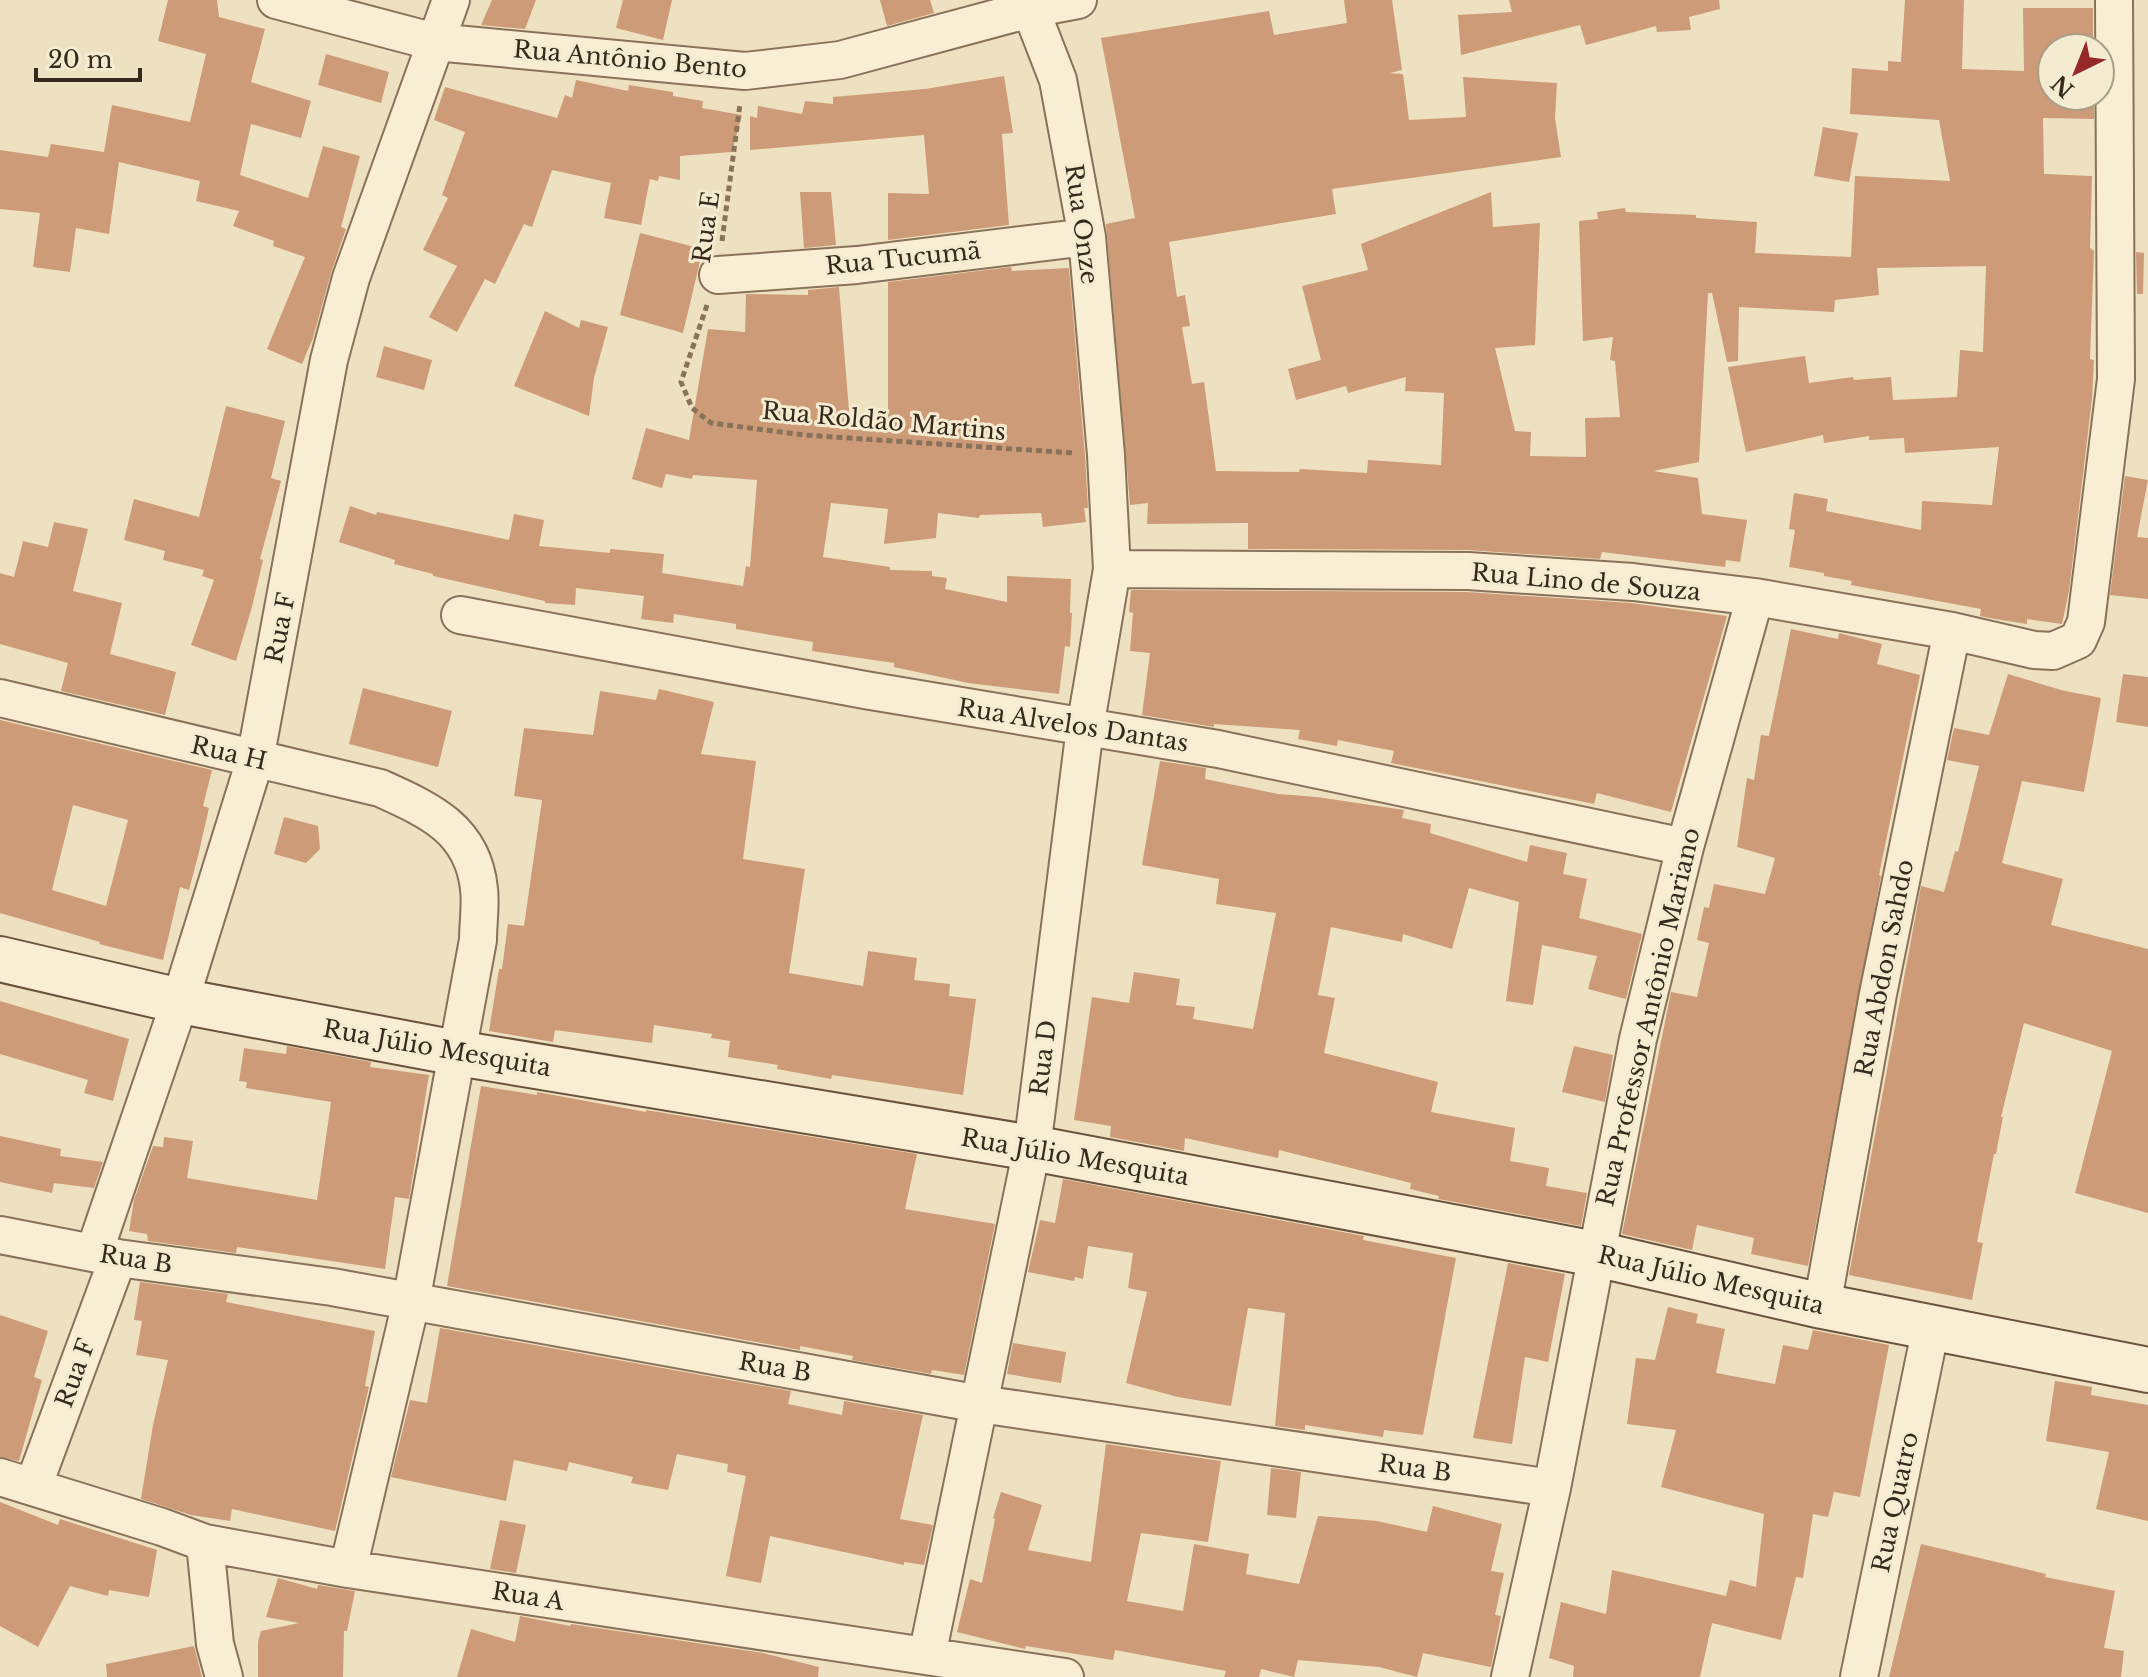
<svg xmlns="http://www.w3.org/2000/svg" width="2148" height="1677" viewBox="0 0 2148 1677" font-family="'Libre Baskerville',serif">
  <rect width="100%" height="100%" fill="#eee1c1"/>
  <path fill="#cd9b77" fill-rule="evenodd" d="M168 0H217L219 17 265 29 251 82 311 101 301 138 251 124 240 175 308 198 323 146 360 156 341 227 346 229 331 273 313 338 302 364 267 349 305 257 273 246 274 241 233 226 239 211 196 201 200 181 119 162 109 234 76 228 70 272 33 267 40 213 0 209V150L48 157 51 144 104 152 112 105 190 122 206 54 158 41Z
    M492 0H536L525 29 481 25Z
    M623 0H672L663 40 616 28Z
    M880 0H930L934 13 887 26Z
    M1344 0H1392L1402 70 1390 73 1403 74 1409 120 1466 117 1463 77 1557 83 1555 118 1561 157 1332 189 1336 214 1169 242 1177 297 1185 295 1190 326 1182 327 1192 384 1204 382 1216 471 1299 472 1300 469 1367 473 1368 460 1441 465 1444 393 1405 391 1406 377 1348 393 1346 386 1296 400 1288 369 1321 360 1302 286 1368 270 1361 244 1491 192 1493 227 1540 223 1535 345 1495 348 1515 431 1531 432 1530 456 1586 457 1585 418 1620 417 1615 361 1610 360 1613 337 1583 341 1579 221 1598 219 1597 212 1625 208 1626 212 1696 215V218L1757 222 1755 253 1851 257 1855 176 1950 181 1939 120 1850 114 1852 68 1888 71V61L1901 62 1905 0H1964L1962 69 2024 71 2023 8H2093V48H2052V96H2094V119L2043 118 2044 174 2092 176 2090 248 2094 251 2090 359 2094 360 2092 399 2069 591 2062 624 2027 619V624L1995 619 1980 616 1981 609 1851 585 1852 581 1824 576V573L1789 567 1795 530 1789 529 1794 493 1828 499 1826 511 1921 530 1922 501 1992 505 1999 447 1905 453 1904 438 1869 440V436L1824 443 1823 435 1746 452 1728 367 1805 356 1809 383 1853 377 1854 380 1891 377 1893 400 1957 397 1960 350 1983 352 1986 266 1877 268 1879 295 1835 300 1834 312 1739 307 1738 361 1727 362 1712 293H1708L1699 462 1653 471 1698 478 1702 514 1747 520 1740 562 1726 560 1725 567 1602 552 1600 559 1468 550 1248 549V523L1147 524 1148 503 1130 505 1106 224 1135 218 1101 38 1269 11 1274 35 1347 23Z
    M1509 0H1719L1720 9 1689 17 1691 30 1657 32 1656 26 1586 45 1580 25 1461 55 1458 15 1512 12Z
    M326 54 389 72 381 103 318 85Z
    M1004 76 1013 133 1002 134 1009 225 888 240V193L929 194 924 135 750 150V116L757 118 758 106 802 114 805 101 833 104V97L925 89Z
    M576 80 628 91 629 85 673 92V96L703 101 702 108 742 115 732 152 680 156V180L659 176 658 181 650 179 641 225 604 218 611 183 552 170 532 227 524 224 495 284 485 279 457 332 429 317 457 266 423 250 448 198 442 195 465 132 434 120 445 87 557 118 565 95 572 98Z
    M1823 127 1858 133 1849 182 1814 176Z
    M800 192H831L836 245 804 248Z
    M640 233 703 249 683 333 620 315Z
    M2136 252 2144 253 2143 294H2137Z
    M1011 267 1012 271 1069 268 1085 456 1088 508H1084L1086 522 1043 527 1041 513 980 515 979 518 938 513 936 538 884 544 888 509 831 503 823 557 890 567V570L932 571V576L947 578 945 589 1007 602V576L1071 579 1070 613H1072L1070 647 1065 646 1059 694 968 683 894 667V663L812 651 813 642 736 629V624L674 614 673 623 641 619 644 596 576 588 575 605 545 603V601L433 576V574L394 564 395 560 339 542 350 506 376 515 377 512 509 540 514 514 544 520 539 546 610 553V549L664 554 662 573 743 586 746 566 750 567 757 480 693 475 692 479 666 474 662 488 632 479 646 428 689 440 708 329 745 332 746 294 808 295V290L839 287 850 423 888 421V282Z
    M545 311 579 328 581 320 608 327 594 378 589 416 514 386Z
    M384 346 432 360 424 390 376 377Z
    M226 406 285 421 271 478 281 481 260 559 263 560 252 607 236 661 191 645 214 580 202 576 204 570 163 560 165 551 124 540 134 499 199 517Z
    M2125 476 2148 480 2137 537 2148 538V599L2110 595Z
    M54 522 88 529 73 591 122 603 110 654 176 672 165 715 61 691 68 663 0 644V573L14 577 23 541 48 547Z
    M1131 590 1467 592 1631 603 1727 616 1671 812 1597 793 1594 804 1391 763 1394 751 1338 740 1337 746 1298 739 1300 730 1214 724V727L1142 715 1150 653 1130 651 1133 613 1129 612Z
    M1791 629 1838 639 1839 633 1882 644 1877 664 1920 675 1879 875 1881 876 1808 1266 1751 1254 1754 1238 1697 1225 1692 1250 1622 1234 1671 992 1697 997 1709 943 1697 940 1704 907 1709 908 1714 884 1765 894 1775 858 1737 847 1747 778 1754 780 1761 735 1769 736Z
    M2008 674 2061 690 2101 698 2084 792 2022 781 2002 863 2063 879 2051 925 2148 949V1213L2075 1193 2112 1051 2024 1023 2001 1117H2003L1996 1154H1994L1977 1242 1983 1243 1972 1300 1849 1275 1921 886 1944 892 1955 851 1958 852 1979 766 1947 760 1954 728 1989 735Z
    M2123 674 2148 677V727L2116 722Z
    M363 688 452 711 438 767 349 744Z
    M659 689 714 702 701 754 756 761 743 859 805 869 789 973 863 986 868 951 917 958 914 980 950 984 949 996 976 999 963 1095 832 1075 831 1079 777 1069 778 1065 728 1057 730 1041 711 1038 712 1034 654 1025 652 1043 555 1030 553 1042 489 1031 499 969H502L508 924 524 926 542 800 514 796 524 728 593 735 600 691 656 700Z
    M0 720 212 770 203 806 209 808 198 856 189 890 180 887 163 960 99 944 100 942 0 913ZM73 805 128 820 106 906 52 890Z
    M1160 761 1206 768 1205 779 1278 794 1317 797 1404 810 1402 818 1431 824 1430 833 1527 862 1530 845 1567 853 1563 874 1587 879 1579 918 1642 934 1626 999 1588 989 1597 956 1542 945 1533 1005 1506 1001 1519 902 1469 888 1452 949 1403 934 1402 942 1331 927 1318 995 1335 998 1324 1053 1438 1082 1431 1112 1515 1128 1510 1161 1549 1168 1546 1186 1587 1193 1581 1226 1438 1199 1439 1196 1410 1189 1411 1183 1279 1150 1278 1158 1185 1138 1184 1151 1110 1137 1111 1126 1074 1120 1092 997 1129 1003 1134 972 1180 979 1176 1005 1195 1007 1193 1019 1253 1029 1276 913 1216 904 1219 879 1142 865Z
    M284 817 318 826 320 849 306 863 274 854Z
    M0 1001 129 1039 113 1101 84 1093 88 1080 0 1054Z
    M287 1046 371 1062 370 1067 429 1075 409 1199 395 1197 385 1269 237 1247 236 1253 148 1241 147 1234 129 1231 134 1200 153 1146 163 1147 164 1137 193 1141 187 1178 317 1200 331 1102 246 1088 247 1082 239 1081 244 1048 286 1054Z
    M1574 1046 1613 1055 1605 1102 1562 1092Z
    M481 1086 537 1095V1092L646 1112V1110L917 1154 905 1209 995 1224 964 1375 932 1370 931 1374 852 1360 853 1356 800 1346V1350L447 1286Z
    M0 1136 61 1149 60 1156 103 1162 94 1188 54 1183 52 1193 0 1182Z
    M1063 1179 1364 1236 1363 1240 1456 1258 1423 1435 1384 1430 1383 1437 1305 1425V1430L1275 1426 1285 1313 1248 1308 1231 1406 1178 1397 1126 1383 1147 1292 1128 1288 1133 1253 1088 1246 1083 1279 1075 1277 1074 1281 1028 1272 1040 1220 1055 1223Z
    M1508 1263 1565 1274 1548 1362 1525 1357 1512 1444 1473 1438Z
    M140 1282 228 1294 226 1302 375 1331 365 1386 369 1387 335 1531 232 1509 230 1521 191 1515 141 1499 153 1425 168 1360 136 1355 142 1321 134 1320Z
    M1668 1307 1698 1314 1696 1323 1725 1329 1716 1373 1775 1384 1783 1345 1808 1350 1813 1330 1889 1345 1860 1497 1834 1492 1828 1517 1813 1514 1803 1578 1796 1577 1781 1640 1712 1623 1700 1677H1573L1574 1666 1549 1658 1561 1602 1606 1614 1612 1570 1726 1596 1730 1580 1756 1587 1764 1514 1661 1487 1676 1430 1627 1424 1636 1358 1655 1360Z
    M0 1315 48 1331 34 1377 42 1380 19 1461 0 1457Z
    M440 1328 791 1391 788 1404 842 1415 844 1401 923 1415 900 1519 933 1525 924 1565 904 1562V1565L770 1536 761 1583 726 1576 746 1476 727 1472 728 1464 677 1454 668 1490 631 1483 633 1477 569 1462 567 1471 514 1460 506 1501 391 1477 410 1400 427 1403Z
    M1013 1343 1066 1352 1061 1383 1007 1374Z
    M2055 1381 2092 1387 2091 1395 2148 1405V1521L2096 1509 2109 1452 2046 1441Z
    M1106 1444 1221 1461 1208 1542 1141 1533 1127 1601 1183 1611 1194 1544 1249 1554 1246 1574 1299 1584 1318 1516 1377 1521 1427 1532 1433 1506 1502 1524 1491 1571 1504 1573 1495 1615 1501 1616 1491 1667 1423 1653 1417 1677 1379 1667 1298 1660 1294 1677 1261 1669 1259 1677H1224L1226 1671 1115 1650 1113 1660 1026 1646 1025 1649 957 1632 970 1579 982 1583 995 1519 993 1518 1001 1492 1042 1505 1028 1550 1091 1562Z
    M1271 1468 1301 1472 1296 1518 1267 1515Z
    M0 1502 58 1525 60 1519 157 1550 149 1597 109 1590 108 1596 70 1586 38 1647 0 1626Z
    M500 1520 526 1525 516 1573 490 1569Z
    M1921 1544 2046 1574 2045 1577 2115 1591 2104 1648 2124 1651 2121 1677H1889Z
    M278 1578 317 1589 318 1585 355 1591 347 1631H344L343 1677H258V1642L261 1631 299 1623 266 1617Z
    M520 1616 570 1626 571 1624 763 1653 819 1667 818 1677H457L471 1629 515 1642Z
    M194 1646 202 1677H107L106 1664Z"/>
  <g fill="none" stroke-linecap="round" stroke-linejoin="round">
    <g stroke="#887259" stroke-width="40">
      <path id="street" d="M276 0 435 42 745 71 840 60 1030 9 1078 0
        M718 275 857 265 1087 237
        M1112 569 1468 571 1633 582 1755 597 1952 631 2034 650 2053 651 2078 640 2086 622 2116 379 2114 0
        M460 615 865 690 1218 749 1685 847
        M0 698 380 788C429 810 473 829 479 889 481 905 478 923 478 940L411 1302 348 1569
        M0 1235 118 1258 332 1287 980 1404 1552 1488
        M94 1253 180 1001 255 760 329 360 351 278 451 0
        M1822 1306 1878 994 1952 631
        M0 1477 162 1527 205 1543 348 1569 1065 1677
        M33 1487 118 1258
        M205 1543 215 1644 224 1677
        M927 1656 1032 1148 1085 728 1112 569 1106 455 1087 237 1058 80 1027 0
        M1510 1677 1552 1488 1638 1039 1685 847 1755 597
        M1859 1677 1931 1327"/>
    </g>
    <g stroke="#69533c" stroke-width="48">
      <path id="secondary" d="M0 959 180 1001 457 1053 1032 1148 1596 1254 1822 1306 2148 1370"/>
    </g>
    <path stroke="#887259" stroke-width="5" stroke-dasharray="6 4" stroke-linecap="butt" d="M722 241 740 104
      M707 305 681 382 692 408 711 423 804 435 1074 453"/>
    <use href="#street" stroke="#f9eed4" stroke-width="36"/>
    <use href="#secondary" stroke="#f9eed4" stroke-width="44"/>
  </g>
  <g text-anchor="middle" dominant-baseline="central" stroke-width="6" stroke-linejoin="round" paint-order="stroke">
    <g font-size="24" fill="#372a1d" stroke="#f5ebd1">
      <text transform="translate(630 59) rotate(5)">Rua Antônio Bento</text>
      <text transform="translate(1082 224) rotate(82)">Rua Onze</text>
      <text transform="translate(706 227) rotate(-82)">Rua E</text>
      <text transform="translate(903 258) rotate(-6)">Rua Tucumã</text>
      <text transform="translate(884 421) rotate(5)">Rua Roldão Martins</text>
      <text transform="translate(1586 582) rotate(5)">Rua Lino de Souza</text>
      <text transform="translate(280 628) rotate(-79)">Rua F</text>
      <text transform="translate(1073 725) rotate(9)">Rua Alvelos Dantas</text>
      <text transform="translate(229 753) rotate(13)">Rua H</text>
      <text transform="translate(1884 968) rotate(-79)">Rua Abdon Sahdo</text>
      <text transform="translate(1648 1017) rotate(-77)">Rua Professor Antônio Mariano</text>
      <text transform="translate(437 1048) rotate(10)">Rua Júlio Mesquita</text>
      <text transform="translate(1043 1058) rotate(-83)">Rua D</text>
      <text transform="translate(1075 1157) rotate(10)">Rua Júlio Mesquita</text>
      <text transform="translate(136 1259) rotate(9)">Rua B</text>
      <text transform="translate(1711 1280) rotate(13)">Rua Júlio Mesquita</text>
      <text transform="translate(775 1367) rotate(10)">Rua B</text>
      <text transform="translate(75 1373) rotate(-70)">Rua F</text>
      <text transform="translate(1415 1468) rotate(8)">Rua B</text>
      <text transform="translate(1895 1502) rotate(-78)">Rua Quatro</text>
      <text transform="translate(528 1596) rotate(9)">Rua A</text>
    </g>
  </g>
  <g transform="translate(2076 72) rotate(223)"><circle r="38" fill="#f5ebd1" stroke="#a99e89" stroke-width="2"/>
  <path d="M0-6L14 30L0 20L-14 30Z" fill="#972829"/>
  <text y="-12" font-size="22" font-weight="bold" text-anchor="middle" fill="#372a1d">N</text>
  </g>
  <path d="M36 68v12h104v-12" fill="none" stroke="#372a1d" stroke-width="4"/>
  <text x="48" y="68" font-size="24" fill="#372a1d" stroke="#f5ebd1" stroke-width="6" paint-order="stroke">20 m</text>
</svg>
